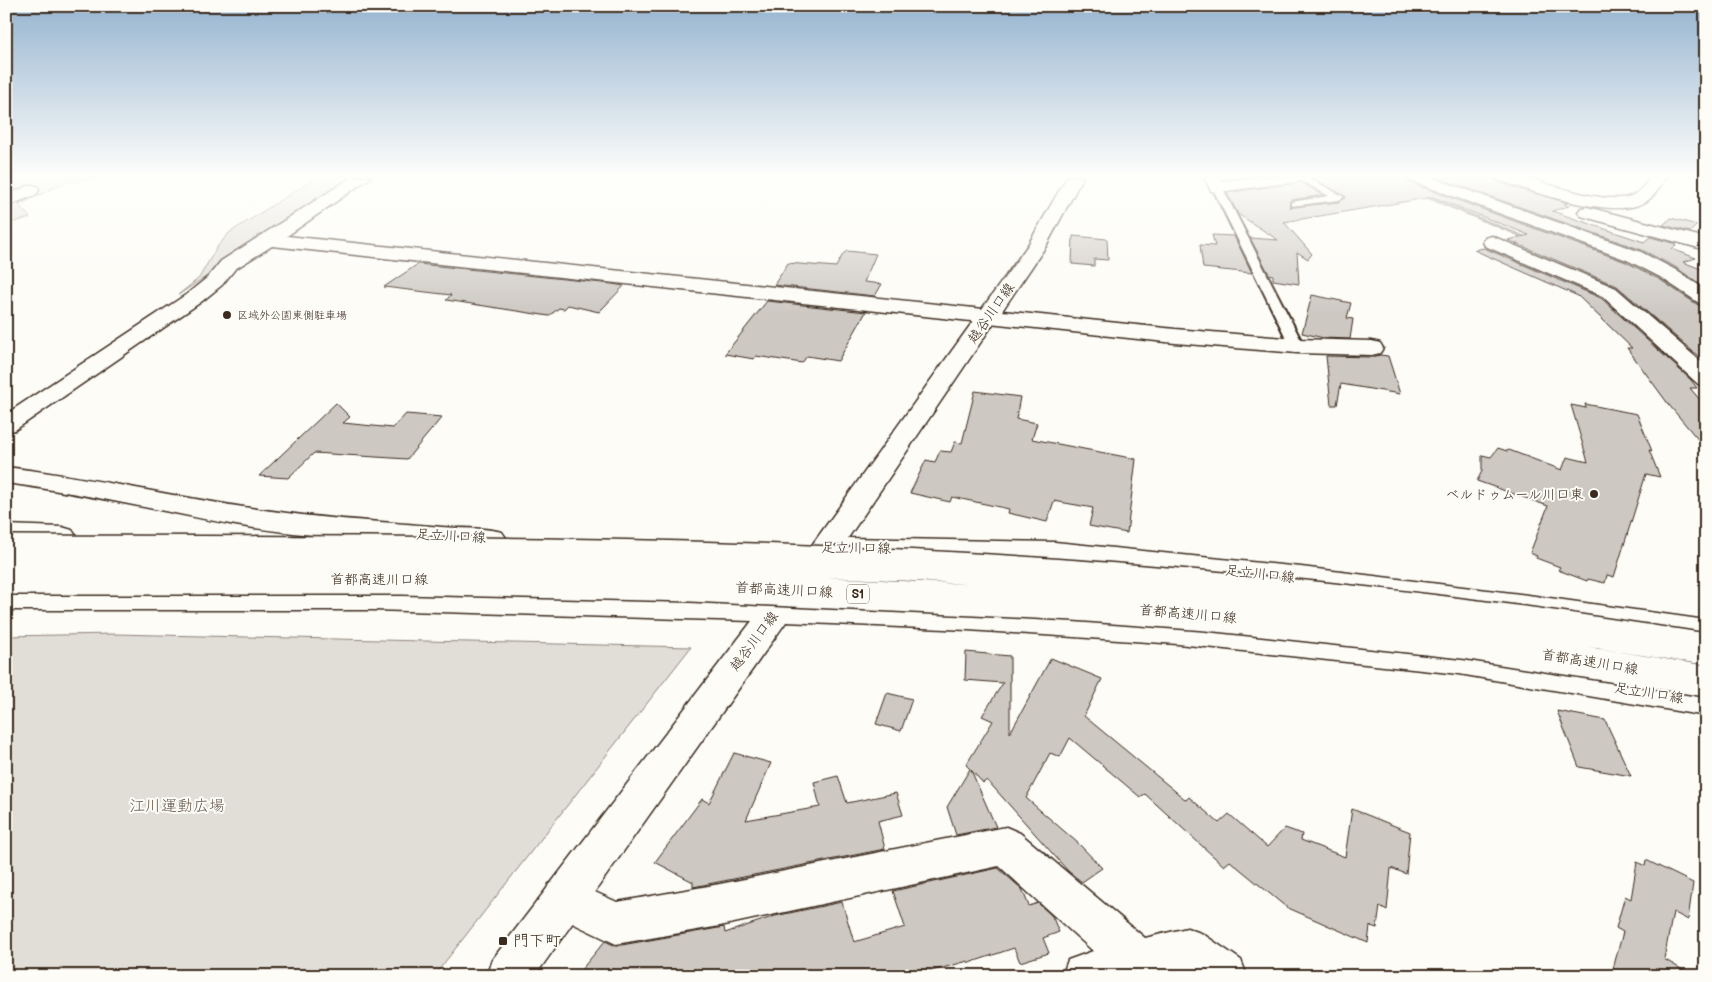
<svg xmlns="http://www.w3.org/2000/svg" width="1712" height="982" viewBox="0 0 1712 982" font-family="'Balsamiq Sans','Klee One',sans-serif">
  <rect width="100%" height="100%" fill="#fdfcf7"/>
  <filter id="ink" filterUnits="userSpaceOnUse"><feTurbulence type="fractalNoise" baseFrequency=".02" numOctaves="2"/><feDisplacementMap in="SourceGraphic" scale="10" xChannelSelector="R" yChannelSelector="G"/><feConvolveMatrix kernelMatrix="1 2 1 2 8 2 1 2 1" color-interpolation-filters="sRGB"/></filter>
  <g filter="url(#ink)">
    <path fill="#e1ded7" stroke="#8e847a" d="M6 177H114L66 182 19 205 30 218 6 224Z
      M317 177H358L178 295 199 278 217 247 229 233Z
      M114 634 691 647 434 976H6V636Z"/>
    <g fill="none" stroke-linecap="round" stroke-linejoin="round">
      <path fill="#887d74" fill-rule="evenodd" d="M1418 193H1422L1535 240 1530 241 1418 195Z"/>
    </g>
    <path fill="#cdc8c2" stroke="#3b2a1e" d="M1318 177H1405L1408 182 1626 262 1659 279 1698 305 1706 307V363L1617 286 1508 240 1529 235 1433 197 1284 222 1312 254 1308 259 1297 252 1299 284 1273 280V275L1269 274 1250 238 1278 240 1238 214 1227 193 1301 182 1323 195 1291 200 1290 207 1339 202 1346 198 1312 178Z
      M1435 177H1488L1512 187 1568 203 1564 204 1569 206 1552 211 1644 242 1650 237 1677 244 1672 249 1696 258 1683 262 1706 271V288L1675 267 1642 250Z
      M1671 218 1697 225 1690 232 1663 225Z
      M1212 235 1234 236 1252 273 1203 268 1200 245 1215 246Z
      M1073 236 1107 239 1108 260 1094 259V266L1072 264Z
      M1484 248 1601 298 1691 380 1697 388H1690L1706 407V449L1669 405 1627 348H1632L1578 296 1474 250Z
      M847 251 876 254 864 282 882 284 875 296 774 285 788 263 836 267 843 254Z
      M418 264 612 284 624 286 599 312 568 305 564 309 559 308 549 316 446 300 451 295 384 287Z
      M1312 295 1351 303 1347 318 1353 319 1350 339 1324 338 1302 333Z
      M767 301 866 312 838 361 807 356 802 363 756 356 754 359 725 354Z
      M1380 355 1388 356 1400 394 1341 384 1337 405H1331L1326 356 1372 357Z
      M975 391 1020 397 1016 419 1037 423 1032 439 1136 459 1127 533 1089 526 1093 508 1054 501 1047 522 1008 513 1009 509 952 497 950 502 910 493 926 460 935 462 940 451 951 452 955 442 962 443Z
      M336 403 350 417 343 423 393 428 406 414 442 417 407 459 314 453 288 478 259 476Z
      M1585 404 1637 414 1652 451 1649 450 1660 477 1646 474 1614 577 1607 575 1605 583 1588 579 1587 581 1558 570 1560 567 1536 558 1537 556 1530 553 1548 506 1477 481 1482 471V455L1491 457 1498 448 1507 451 1509 450 1562 470 1567 457 1588 462 1571 405 1586 408Z
      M966 652 1010 656V733L1051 658 1102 679 1084 716 1186 800 1189 797 1219 823 1229 814 1267 847 1285 828 1302 834 1301 840 1345 857 1352 809 1410 832 1406 874 1391 868 1387 910 1380 906 1377 928 1370 926 1368 943 1286 907 1230 861 1224 866 1145 794 1140 797 1070 738 1060 757 1050 753 1026 798 1079 844 1102 868 1082 882 1068 871 987 780 983 783 971 770 996 827 956 835 947 807 970 769 966 765 993 721 982 716 1003 683 965 680Z
      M887 693 912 699 901 731 876 724Z
      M1557 711 1605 720 1631 776 1579 767Z
      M734 753 771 763 746 820 820 807 814 782 838 776 847 803 896 793 903 815 878 821 885 849 693 887V882L655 862 702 799 709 803Z
      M1646 860 1693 883 1688 920 1673 912 1664 959 1693 976H1611L1623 932 1616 928 1625 896 1631 899 1637 862 1645 866Z
      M998 868 1022 889 1029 906 1038 903 1052 916 1059 932 1043 938 1049 953 1020 962 1014 948 969 963 968 961 917 975 915 968 889 976H576L605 941 616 946 724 927 725 933 775 916 842 902 854 942 905 927 893 891Z"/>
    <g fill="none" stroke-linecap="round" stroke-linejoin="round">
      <g stroke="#3b2a1e" stroke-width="4">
        <path id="lane" d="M1295 177H1307L1344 197 1339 200 1291 206V202L1329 196Z
          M1217 184 1222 187 1304 346 1302 349H1292L1290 346 1212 187Z"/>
      </g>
      <g stroke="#3b2a1e" stroke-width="3">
        <path id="street" d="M352 177H371L287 236 1175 329 1297 339 1372 341 1380 343 1383 348 1380 353 1372 355 1297 353 1175 343 272 246 235 269 222 285 201 302 15 430 6 432V414L187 294 208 277 221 261Z
          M1204 177H1220L1222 181 1259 177H1304L1302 180 1296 182 1217 192 1211 191Z
          M1407 177H1430L1641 252 1674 269 1706 290V305L1699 303 1660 277 1627 260 1409 180Z
          M1496 177C1504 176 1515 175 1523 177 1548 183 1612 208 1635 194 1641 191 1646 183 1650 177H1666C1661 185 1655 196 1647 201 1616 222 1532 191 1498 180Z
          M1587 207 1706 238V250L1581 216 1578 212 1581 208Z
          M1492 236 1616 288 1706 366V386L1698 384 1602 296 1485 246 1483 242 1485 238Z
          M1006 827 1020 833 1145 938 1187 928 1203 934 1241 960 1247 976H1186L1182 973 1172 976H1062L1068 960 1093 951 999 866 720 926 616 944 549 912 543 898 549 884 564 878 617 902 720 884Z"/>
      </g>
      <g stroke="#3b2a1e" stroke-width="3">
        <path id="secondary" d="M1067 177H1083L1046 246 848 538 1055 542 1301 567 1528 595 1706 620V644L1528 617 1301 589 1055 562 835 557C827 569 821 570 807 566L803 559 807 552 1028 245Z
          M31 185 37 186 39 190 37 194 6 207V195Z
          M6 467C101 478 193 502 287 513 338 520 390 522 442 527 462 529 483 527 502 532L507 539 502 546C471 555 425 545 393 542 339 537 284 534 230 524 156 510 82 493 6 483Z
          M6 588H373L769 598C777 588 785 587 797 591L801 599C1021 608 1240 622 1458 648 1541 658 1623 675 1706 688V716L1459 674 1178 644 968 630 786 622 535 976H486L492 960 752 621 373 610H6Z"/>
      </g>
      <g stroke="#3b2a1e" stroke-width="3">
        <path id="highway" d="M6 525 62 527 72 530 77 537 72 544 62 547 6 545Z"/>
      </g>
      <use href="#lane" fill="#fdfcf7" fill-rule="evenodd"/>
      <use href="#street" fill="#fdfcf7" fill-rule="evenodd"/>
      <use href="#secondary" fill="#fdfcf7" fill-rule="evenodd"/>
      <use href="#highway" fill="#fdfcf7" fill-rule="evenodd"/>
      <g stroke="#3b2a1e" stroke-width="34" stroke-linecap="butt">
        <path id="highway-bridge" d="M6 551C323 552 640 550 957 568 1136 578 1316 595 1494 618 1565 627 1635 639 1706 649
          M6 579H402L691 586 1074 605 1207 615 1463 643 1706 681"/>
      </g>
      <use href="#highway-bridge" stroke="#fdfcf7" stroke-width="31"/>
    </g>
  </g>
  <linearGradient id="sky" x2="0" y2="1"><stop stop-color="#96b4d0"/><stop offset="0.56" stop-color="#fefefb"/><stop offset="1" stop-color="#fefefb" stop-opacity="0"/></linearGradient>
  <rect width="1712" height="314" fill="url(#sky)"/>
  <g fill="#3b2a1e" stroke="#fdfcf7" stroke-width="2">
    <circle cx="227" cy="315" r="5"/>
    <circle cx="1594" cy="494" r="5"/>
    <rect x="498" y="936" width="10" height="10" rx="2.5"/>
  </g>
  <g text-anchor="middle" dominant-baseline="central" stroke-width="4" stroke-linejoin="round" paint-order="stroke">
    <g font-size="11" fill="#3b2a1e" stroke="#fdfcf7" text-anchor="start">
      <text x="237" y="315">区域外公園東側駐車場</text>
    </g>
    <rect fill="#fdfcf7" stroke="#75695f" stroke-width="1" x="847" y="584.5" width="22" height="19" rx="4"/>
    <g font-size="12" font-weight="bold" fill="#3b2a1e">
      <text x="858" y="594">S1</text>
    </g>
    <g font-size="14" fill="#3b2a1e" stroke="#fdfcf7">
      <text transform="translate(991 313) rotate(-55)">越谷川口線</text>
      <text transform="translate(451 536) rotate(3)">足立川口線</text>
      <text transform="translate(856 548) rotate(1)">足立川口線</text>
      <text transform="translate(1260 574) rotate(6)">足立川口線</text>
      <text x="379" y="579">首都高速川口線</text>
      <text transform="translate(784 590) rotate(3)">首都高速川口線</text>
      <text transform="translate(1188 614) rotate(5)">首都高速川口線</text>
      <text transform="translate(754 641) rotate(-53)">越谷川口線</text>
      <text transform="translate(1590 662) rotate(9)">首都高速川口線</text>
      <text transform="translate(1649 693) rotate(9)">足立川口線</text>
    </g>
    <g font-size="14" fill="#3b2a1e" stroke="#fdfcf7" text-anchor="end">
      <text x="1584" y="494">ベルドゥムール川口東</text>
    </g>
    <g font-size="16" fill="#64574c" stroke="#fdfcf7">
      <text x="177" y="806">江川運動広場</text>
    </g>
    <g font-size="16" fill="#3b2a1e" stroke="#fdfcf7" text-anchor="start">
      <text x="513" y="941">門下町</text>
    </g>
  </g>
  <rect width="1712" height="982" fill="none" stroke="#fdfcf7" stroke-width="25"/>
  <rect x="12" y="12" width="1687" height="957" fill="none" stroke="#3b2a1e" stroke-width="2" filter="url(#ink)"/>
</svg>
